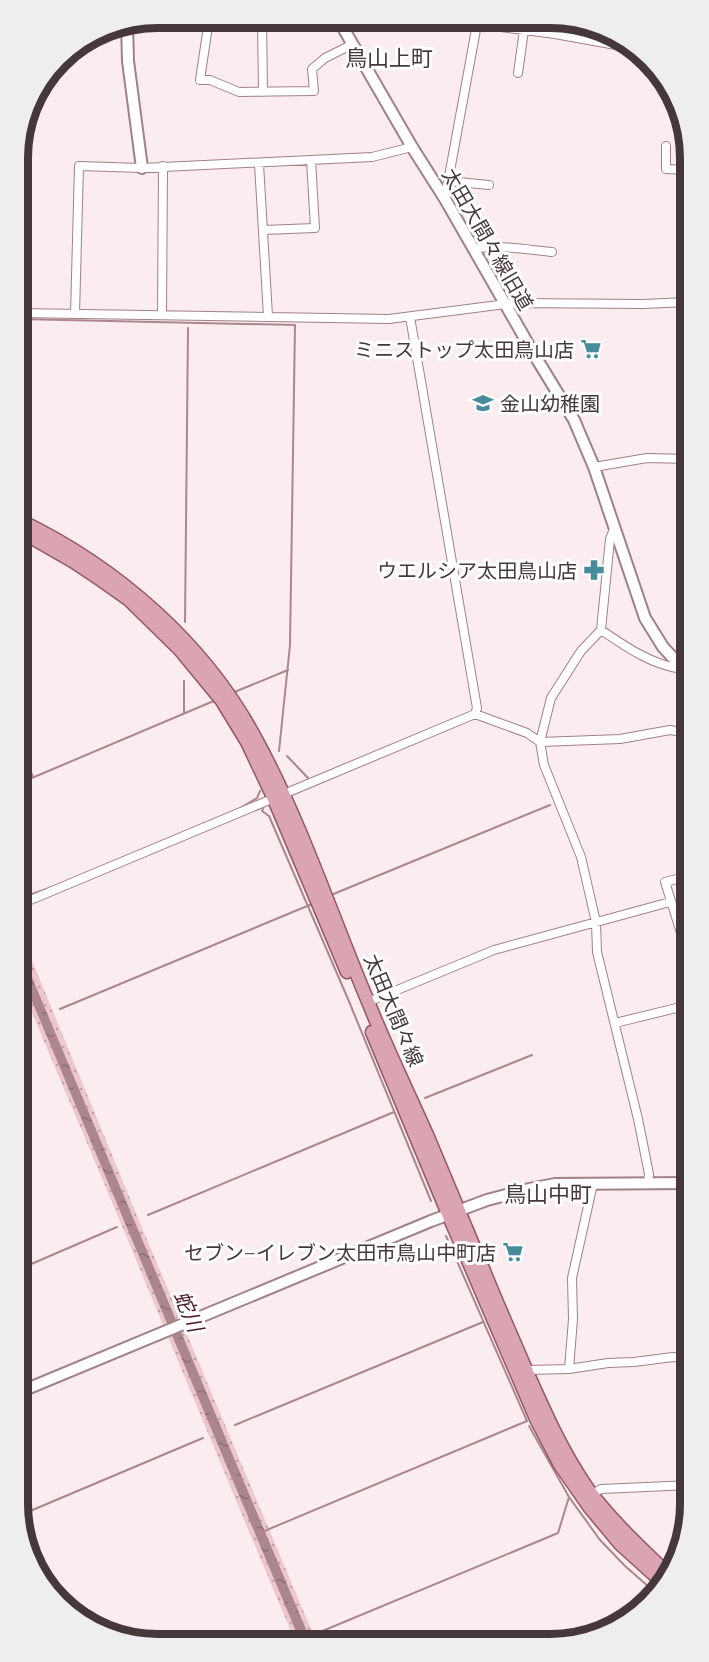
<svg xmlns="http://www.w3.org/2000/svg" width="709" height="1662" viewBox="0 0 709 1662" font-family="'IBM Plex Serif','Noto Sans JP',serif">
  <defs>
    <pattern id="grass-dots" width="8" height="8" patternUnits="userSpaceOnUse" patternTransform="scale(1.5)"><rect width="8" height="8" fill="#edc7ce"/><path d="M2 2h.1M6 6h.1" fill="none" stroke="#c2a2a8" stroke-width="1.8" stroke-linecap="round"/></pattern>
    <pattern id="water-ripples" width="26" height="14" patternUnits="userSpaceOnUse" patternTransform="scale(1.5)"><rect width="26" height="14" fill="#ab868e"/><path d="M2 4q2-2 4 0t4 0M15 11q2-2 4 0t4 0" fill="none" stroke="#8d6e75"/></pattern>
  </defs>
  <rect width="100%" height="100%" fill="#fbecef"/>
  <path fill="url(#grass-dots)" d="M21 934 140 1223 316 1641H311L21 951Z
    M21 975 300 1641H295C236 1501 178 1361 120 1221 87 1142 53 1064 21 986Z"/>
  <path fill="url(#water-ripples)" d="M21 951 311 1641H300L21 975Z"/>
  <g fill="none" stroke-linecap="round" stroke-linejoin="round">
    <path stroke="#ab868e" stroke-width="2" d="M19 319 295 325 290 645 279 751
      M185 622 188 328
      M232 693 288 670
      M184 713V681
      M20 745 33 777
      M287 756 308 778
      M20 783 216 700
      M263 809 262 811 269 816 348 999 431 1201
      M235 811 257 798 260 791
      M331 895 550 805
      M21 898 58 885
      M60 1009 312 904
      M21 1027 31 1022
      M425 1098 532 1055
      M148 1215 394 1112
      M22 1268 117 1227
      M235 1425 483 1322
      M569 1497 600 1540 625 1566 657 1594
      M23 1514 203 1438
      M262 1532 527 1421 446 1236
      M320 1632 558 1533 569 1497 529 1426
      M585 1639 588 1638"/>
    <g stroke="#a18087" stroke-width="10">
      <path id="street" d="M207 18V33L200 80H210L239 92 314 91 312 69 325 58 353 44
        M262 19 263 92
        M477 24 555 34 627 47
        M518 73 524 30
        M666 146V169L686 170
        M259 164 268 316
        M448 181 489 185
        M445 198 477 24V20
        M263 230 315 228 311 160
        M473 249C495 244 530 250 552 252
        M19 313 389 319 514 303 643 304 687 302
        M75 314 79 166 142 168 372 157 412 147
        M162 315 163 166
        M410 317 477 708 475 714
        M594 467 647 458 687 459
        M614 529 610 539 601 630 581 651 551 698 540 742 544 765 581 857 596 922 597 952 638 1119 649 1174 648 1183
        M601 630C626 647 652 665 682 669
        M689 876 665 882 689 958
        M21 904 475 714 527 733 540 742 620 739 670 730 688 733
        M368 1002 494 950 670 902
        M615 1023 689 1005
        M569 1369 573 1319 572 1278 593 1184
        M527 1370 569 1369 608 1363 634 1362 673 1357 690 1359
        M592 1494 601 1489 691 1485"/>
    </g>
    <g stroke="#a18087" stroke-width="14">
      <path id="secondary" d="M338 19 412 147 445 199 535 356 574 420 594 467 645 618 663 647 688 674
        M127 24 128 61 142 168
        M22 1391 431 1221 487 1200 529 1189 555 1184 690 1183"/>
    </g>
    <g stroke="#965768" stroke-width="15">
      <path id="primary" d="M19 520C117 567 206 644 257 741 302 824 332 917 369 1004 387 1049 408 1092 428 1137 446 1180 464 1223 482 1266 495 1299 510 1332 524 1365 543 1408 561 1450 588 1489 610 1519 639 1546 666 1572
        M20 531 74 562 101 580 128 599 180 650 222 701 247 742 273 797 347 972
        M372 1032 448 1214 537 1421 560 1465 590 1508 620 1544 662 1582"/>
    </g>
    <use href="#street" stroke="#fff" stroke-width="8"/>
    <use href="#secondary" stroke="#fff" stroke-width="10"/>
    <use href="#primary" stroke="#daa4b3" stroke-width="12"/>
  </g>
  <defs>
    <g id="supermarket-bare" transform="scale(1.62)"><path d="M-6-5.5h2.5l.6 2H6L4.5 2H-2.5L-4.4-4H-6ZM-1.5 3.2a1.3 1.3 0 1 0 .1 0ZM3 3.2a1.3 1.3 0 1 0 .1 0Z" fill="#488b9b" stroke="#fefefe" stroke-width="2.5" paint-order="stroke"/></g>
    <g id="school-bare" transform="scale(1.62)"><path d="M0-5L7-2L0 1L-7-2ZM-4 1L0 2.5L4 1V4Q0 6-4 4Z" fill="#488b9b" stroke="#fefefe" stroke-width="2.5" paint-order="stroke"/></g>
    <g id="pharmacy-bare" transform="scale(1.62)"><path d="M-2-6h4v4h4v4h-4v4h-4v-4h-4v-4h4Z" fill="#488b9b" stroke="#fefefe" stroke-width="2.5" paint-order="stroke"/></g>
  </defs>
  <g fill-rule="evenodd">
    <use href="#supermarket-bare" x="591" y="349"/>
    <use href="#school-bare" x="483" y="403"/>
    <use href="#pharmacy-bare" x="594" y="570"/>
    <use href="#supermarket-bare" x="513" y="1252"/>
  </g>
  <g text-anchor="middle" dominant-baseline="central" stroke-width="6" stroke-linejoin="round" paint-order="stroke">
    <g font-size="20" fill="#45373a" stroke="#fefefe">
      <text transform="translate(488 239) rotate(60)">太田大間々線旧道</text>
      <text transform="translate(394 1010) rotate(67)">太田大間々線</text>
    </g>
    <g font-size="20" fill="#45373a" stroke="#fefefe" text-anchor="end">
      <text x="574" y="349">ミニストップ太田鳥山店</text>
      <text x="500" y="403" text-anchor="start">金山幼稚園</text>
      <text x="577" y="570">ウエルシア太田鳥山店</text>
      <text x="496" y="1252">セブン−イレブン太田市鳥山中町店</text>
    </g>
    <g font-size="21" font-style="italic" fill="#4a1827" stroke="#fefefe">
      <text transform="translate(189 1311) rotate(67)">蛇川</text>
    </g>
    <g font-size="22" fill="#45373a" stroke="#fefefe">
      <text x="389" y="57">鳥山上町</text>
      <text x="548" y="1193">鳥山中町</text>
    </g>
  </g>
  <path d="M0 0H709V1662H0ZM158 28H550A130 130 0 0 1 680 158V1504A130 130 0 0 1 550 1634H158A130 130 0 0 1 28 1504V158A130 130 0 0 1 158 28Z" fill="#efeeee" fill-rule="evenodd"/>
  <path fill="none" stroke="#45373a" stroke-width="8" d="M158 28H550A130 130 0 0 1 680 158V1504A130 130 0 0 1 550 1634H158A130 130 0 0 1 28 1504V158A130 130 0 0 1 158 28Z"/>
</svg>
